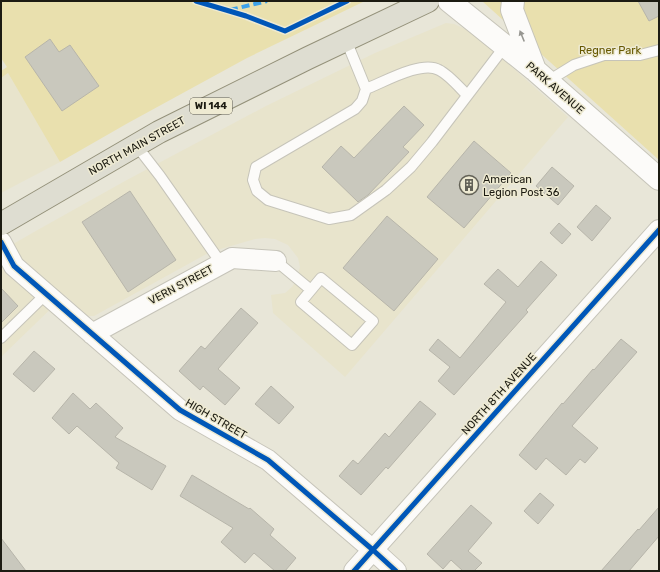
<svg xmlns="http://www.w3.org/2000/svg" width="660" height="572" viewBox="0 0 660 572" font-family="Rubik,sans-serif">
  <rect width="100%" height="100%" fill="#e8e6d8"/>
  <path fill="#e8e4cc" d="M446 23 454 24 467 30 479 38 568 117 345 377 273 313 271 295 285 293 292 287 296 281 300 267 298 258 288 245 275 239 265 238 255 239 210 252 94 316H88L84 313 65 295 1 357V251L34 232 125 181 266 106 375 53Z
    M8 73 60 162 1 193V78Z"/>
  <path fill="#e9e0ae" d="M1 1H365L247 58 128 123 60 162 8 73 1 78V71L7 67 1 58Z
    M482 1H659V160Z"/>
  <path fill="#c9c8bd" stroke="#b7b5aa" d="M638 1H659V16L649 21Z
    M50 39 59 52 70 45 99 86 62 111 25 57Z
    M404 106 424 125 403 147 409 152 368 195 358 202 322 167 341 146 354 158Z
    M474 141 511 173 464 228 427 197Z
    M552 167 574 186 558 205 536 186Z
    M130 191 176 260 128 292 82 222Z
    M596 205 611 218 592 241 577 227Z
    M387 216 438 259 394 311 343 268Z
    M559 223 571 234 562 244 550 233Z
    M541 261 557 275 526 310 528 312 454 395 438 381 450 367 429 350 438 339 460 358 506 302 484 284 498 269 518 287Z
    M1 288 18 306 1 323Z
    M241 308 258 323 218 369 240 388 225 405 203 386 200 390 179 371 201 346 205 349Z
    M621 339 637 352 572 426 598 448 585 463 580 459 566 475 546 458 536 470 519 455 562 403 563 404 593 369 594 370Z
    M34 351 55 369 34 392 13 374Z
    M271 386 294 407 279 424 255 404Z
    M73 393 90 409 96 403 123 428 115 437 166 466 152 490 116 468 119 463 77 426 69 434 52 418Z
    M420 401 436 414 388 469 386 467 361 495 339 476 353 460 358 464 385 433 389 437Z
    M192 475 249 509 250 508 274 529 270 535 296 558 285 571H275L254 553 245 563 221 542 233 528 180 496Z
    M540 493 554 505 538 524 524 511Z
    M471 505 492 523 468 551 482 563 474 571H463L451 560 443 569 427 554Z
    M659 507V536L629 571H601L638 529 639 530Z
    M1 538 26 571H1Z"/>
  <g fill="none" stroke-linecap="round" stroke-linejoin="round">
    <g stroke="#c6c4b9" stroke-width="12">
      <path id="service" d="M346 40 366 89 362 101 355 109 256 167 253 180 257 191 268 200 329 219 351 215 386 190 411 167 432 142 505 46
        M548 81 574 65 604 55H640L659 50
        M366 89C384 82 422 60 439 70 448 74 460 88 467 95
        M136 145 160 176 221 263
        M276 261 311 290 321 278 373 321 352 345 301 302 311 290
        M1 338 46 294"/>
    </g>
    <g stroke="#c6c4b9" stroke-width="22">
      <path id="minor" d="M1 242 14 266 180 410 268 460 373 550 396 571
        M92 334 232 258 276 261
        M354 571 659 230"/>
    </g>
    <g stroke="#c6c4b9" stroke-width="24">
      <path id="tertiary" d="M449 1 536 71 659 179
        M513 1 512 10 535 70"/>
    </g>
    <g stroke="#94917a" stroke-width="24">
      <path id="primary" d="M1 224 159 132 308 58 428 1"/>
    </g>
    <use href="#service" stroke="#fcfbf9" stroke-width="10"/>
    <use href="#minor" stroke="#fcfbf9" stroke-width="20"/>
    <use href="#tertiary" stroke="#fcfbf9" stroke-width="22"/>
    <use href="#primary" stroke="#deddd1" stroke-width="22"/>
    <path stroke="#3da2ea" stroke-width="4" stroke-dasharray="8 4" stroke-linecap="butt" d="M230 10 267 1"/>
    <g stroke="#eeead2" stroke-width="8">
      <path id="cycleway" d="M196 1 246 16 285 31 347 1
        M1 242 14 266 180 410 268 460 373 550 396 571
        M354 571 659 230"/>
    </g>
    <use href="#cycleway" stroke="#0057b8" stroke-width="5"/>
  </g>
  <defs><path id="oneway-solid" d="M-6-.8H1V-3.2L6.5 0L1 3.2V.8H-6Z"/></defs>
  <use fill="#979691" href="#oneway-solid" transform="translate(522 36) rotate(-112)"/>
  <defs>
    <g id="building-ring" transform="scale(1)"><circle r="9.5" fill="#eeead2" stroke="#636257" stroke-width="1.5"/><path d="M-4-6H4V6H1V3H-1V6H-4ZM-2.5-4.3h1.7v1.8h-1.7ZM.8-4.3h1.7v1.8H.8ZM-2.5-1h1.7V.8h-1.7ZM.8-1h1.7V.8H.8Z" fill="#636257"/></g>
  </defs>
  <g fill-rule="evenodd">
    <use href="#building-ring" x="469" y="185"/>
  </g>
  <g text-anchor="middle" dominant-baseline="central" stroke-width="3" stroke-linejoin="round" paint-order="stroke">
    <rect fill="#eeead2" stroke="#5b594c" stroke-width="1" x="190" y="98" width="42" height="16" rx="3"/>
    <g font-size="10" font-weight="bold" fill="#1c1b12">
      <text x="211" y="106">WI 144</text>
    </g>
    <g font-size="11" fill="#665800" stroke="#eeead2">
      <text x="610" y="50">Regner Park</text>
    </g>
    <g font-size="11" fill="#1c1b12" stroke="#eeead2">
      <text transform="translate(555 88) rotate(41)">PARK AVENUE</text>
      <text transform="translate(137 146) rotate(-29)">NORTH MAIN STREET</text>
      <text transform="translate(181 285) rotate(-28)">VERN STREET</text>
      <text transform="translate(499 394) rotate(-48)">NORTH 8TH AVENUE</text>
      <text transform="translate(216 419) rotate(30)">HIGH STREET</text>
    </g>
    <g font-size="11" fill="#1c1b12" stroke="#eeead2" text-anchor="start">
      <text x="483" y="179">American<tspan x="483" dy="13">Legion Post 36</tspan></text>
    </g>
  </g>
  <rect width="660" height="572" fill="none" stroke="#1c1b12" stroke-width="4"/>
</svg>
